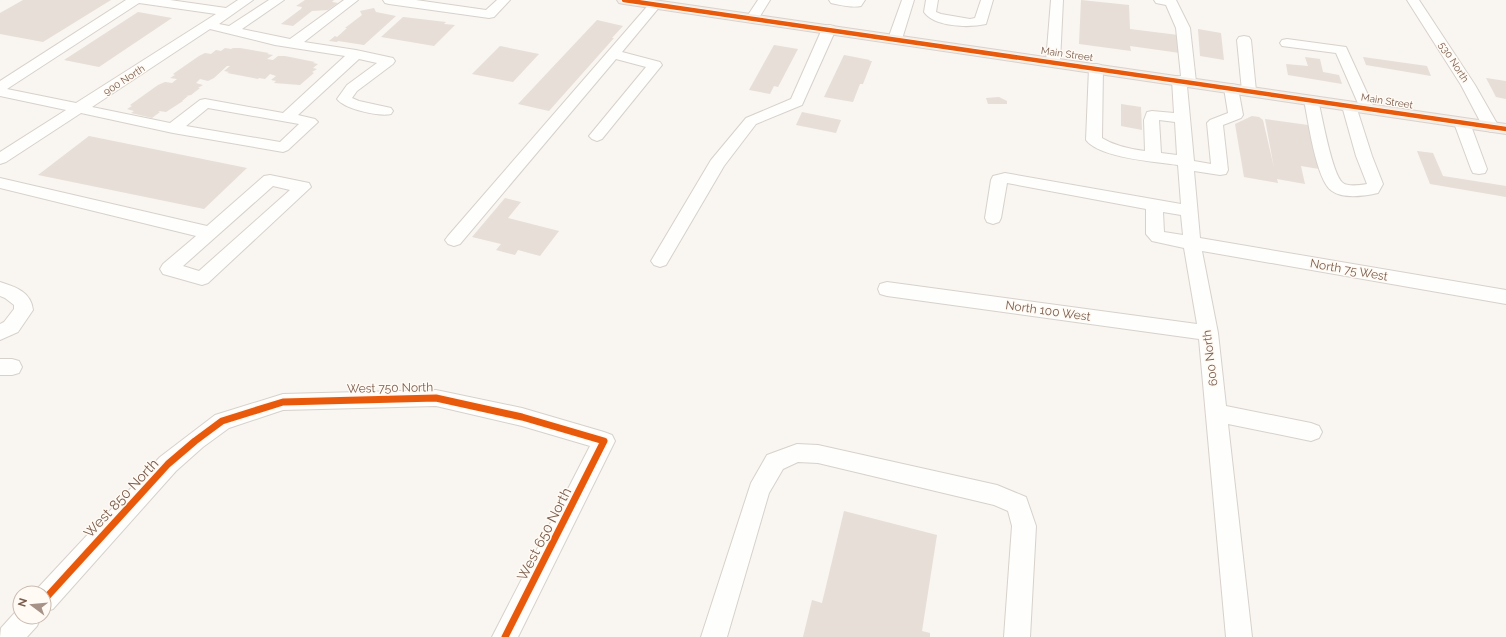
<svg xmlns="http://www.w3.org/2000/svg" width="1506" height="637" viewBox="0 0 1506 637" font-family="Raleway,sans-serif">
  <rect width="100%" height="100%" fill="#f9f5f0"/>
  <path fill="#e6ded7" d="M23 0H111L43 42 0 34V13Z
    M305 0H334L332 2 338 3 328 10 312 11 293 26 281 24 301 9 302 7 296 6Z
    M1081 0 1129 5 1130 29 1178 35 1180 53 1130 46 1131 51 1079 44Z
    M374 8 376 12 396 16 364 45 338 41 337 42 329 41 335 36 337 37 347 28H345L362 15 360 11Z
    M138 12 172 18 99 67 64 60Z
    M403 17 446 22 444 24 455 25 434 46 381 37Z
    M597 20 623 26 612 38H614L549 111 518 104Z
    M1198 29 1221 33 1224 60 1200 56Z
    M774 45 798 49 778 87 774 86 770 94 749 90Z
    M500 46 539 54 513 82 472 74Z
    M225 48 231 49 233 48H240L269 53 267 54 273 55 267 59 273 60 278 56H285L315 62 313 63 318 64 313 68 317 69 312 72 314 73 300 85 274 83 276 81 271 80 276 76 270 74 265 79 259 78 258 79 227 73 229 72 224 71 230 66H227L214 78 208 81 200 79 196 83 203 85 198 88H200L191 95 186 96H188L182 101H183L166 112 159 111H158L160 112 152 118 131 113 134 111 127 109 132 106 130 105 158 85 165 82 172 83 177 79 170 78 175 75 173 74 199 56 205 53 211 54 216 50 221 51Z
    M844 55 870 60 869 61H872L863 84H860L853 102 824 97Z
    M1305 57 1320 59 1323 72 1339 75 1342 84 1288 75 1286 64 1308 66Z
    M1363 57 1427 66 1431 76 1366 65Z
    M1486 78 1506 81V99L1496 97Z
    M999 97 1007 101V104H988L986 98Z
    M1121 104 1141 107 1142 130 1121 126Z
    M802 112 841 120 836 133 796 125Z
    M1252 116 1259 117 1263 120 1274 168 1265 119 1308 125 1319 169 1301 166 1305 184 1277 179 1278 183 1244 177 1235 124Z
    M89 136 247 168 204 209 38 175Z
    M1417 151 1433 153 1443 176 1506 186V197L1430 184Z
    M505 198 521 202 508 218 559 231 540 256 518 250 515 255 496 250 501 244 472 237Z
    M844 511 937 535 922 631 930 633V637H803L812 600 822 603Z"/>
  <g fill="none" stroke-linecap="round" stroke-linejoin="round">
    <g stroke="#d7d1cb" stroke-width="2">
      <path id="minor" d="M126 0H170L226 8 238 0H253L219 24 229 26 269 0H284L242 29 290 39 344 0H358L304 42 356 50 393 58 395 61 393 64 357 91 352 98 359 101 391 108 393 111 391 114C380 117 344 109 337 99L347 85 377 63 359 59 298 115 315 119 318 122 288 150 283 152 173 133 81 113 6 162 0 164V152L66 110 0 96V81ZM139 3 216 14 76 103 7 89ZM210 29 275 45 345 56 283 113 205 99 200 100 170 123 92 107ZM208 108 299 124 280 142 186 126Z
        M383 0H416L486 10 497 0H510L494 17 489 18 389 4 385 3Z
        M758 0H770L757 21H747L746 18Z
        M829 0H865L861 6C852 8 840 5 831 3Z
        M902 0H914L902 39 900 42H890L888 39Z
        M926 0H938L936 12 941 14 970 19 975 18 981 0H993L986 24C969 28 934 27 924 12Z
        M1051 0H1063L1060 62 1058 65 1053 66 1048 65 1046 62Z
        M1154 0H1176L1190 28 1196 82 1194 85 1187 86 1194 161 1211 164 1207 123 1210 120 1228 113 1224 88 1226 85 1231 84 1236 85 1238 88 1243 115 1241 118 1223 125 1228 170 1226 174 1220 175 1194 171 1200 238 1506 290V304L1202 251 1218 333 1226 406 1311 423 1319 426 1322 432 1319 438 1311 441 1228 424 1252 637H1226L1199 339 887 296 880 294 878 289 880 284 887 282 1197 324 1184 248 1152 241 1146 234V209L1007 183 1001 218 999 222 993 224 987 222 985 218 991 180 993 176 1005 173 1181 204 1178 165C1157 162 1099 158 1086 140L1089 68 1091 65 1096 64 1101 65 1103 68 1102 138C1115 146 1130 149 1145 151L1144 120 1147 112 1152 111 1174 113 1172 80 1174 77 1181 76 1176 28 1166 5 1156 3ZM1159 120 1175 122 1177 155 1161 153ZM1163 212 1181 215 1183 235 1164 232Z
        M1407 0H1419L1475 85 1499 127 1496 130 1491 132 1486 130 1483 127 1461 85Z
        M655 1 659 2 661 5 622 52 660 62 662 65 602 139 597 141 592 139 589 136 646 67 616 59 460 244 454 246 448 244 445 240 448 236 651 2Z
        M829 25 834 26 836 29 802 105 756 124 724 166 666 265 660 267 654 265 651 261 711 160 746 118 791 99 822 29 824 26Z
        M1244 36 1249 37 1251 40 1256 91 1254 94 1249 95 1244 94 1242 91 1237 40 1239 37Z
        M1287 39 1346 47 1374 108 1372 111 1367 112 1362 111 1360 108 1336 53 1282 46 1280 43 1282 40Z
        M1311 96 1316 97 1318 100C1322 115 1332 175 1343 183 1348 187 1361 185 1367 184L1356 156 1342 106 1344 103 1349 102 1354 103 1356 106 1372 156 1383 184 1378 193C1365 196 1343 199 1332 191 1316 181 1308 119 1304 100L1306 97Z
        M1462 118 1467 120 1470 123 1487 169 1485 173 1479 174 1473 173 1471 169 1454 123 1457 120Z
        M270 175 309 183 311 187 208 283 202 285 163 274 160 269 163 264 196 236 0 188V178L207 226 264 176ZM273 186 290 190 199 271 183 266Z
        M0 282C16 287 31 292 33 310L18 332 0 340V324L4 322 14 309V305L5 298 0 296Z
        M0 359H12L19 361 22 367 19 373 12 375H0Z
        M436 390 522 408 604 432 612 435 615 441 518 637H492L590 446 522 426 436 406 283 410 229 428 203 447 176 471 53 609 44 612V593H35V591L160 457 215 415 283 394Z
        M797 444 818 445 997 485 1026 497 1036 526 1030 637H1004L1012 526 1008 511 994 505 818 463 798 462 783 469 769 493 727 637H701L751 483 767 455Z
        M19 608 20 617H41L37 626 27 637H0L1 628Z"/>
    </g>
    <g stroke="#dad1cc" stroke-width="2">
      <path id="major" d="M617 0H654L1506 124V134L624 4 619 3Z"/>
    </g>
    <use href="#minor" fill="#fefefd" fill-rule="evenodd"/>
    <use href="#major" fill="#f3eee8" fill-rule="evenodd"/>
    <g stroke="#fffaf3" stroke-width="6">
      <path id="cycleway-far1" d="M624 0 1506 129"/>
    </g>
    <g stroke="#fffaf3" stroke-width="10">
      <path id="cycleway" d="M44 600 168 464 195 441 222 421 283 402 436 398 522 417 604 441 505 637"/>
    </g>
    <use href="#cycleway-far1" stroke="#e8590c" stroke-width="4.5"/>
    <use href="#cycleway" stroke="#e8590c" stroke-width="7"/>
  </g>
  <g text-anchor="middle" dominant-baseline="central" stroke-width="3" stroke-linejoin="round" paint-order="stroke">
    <g font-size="10" fill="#7a5c4d" stroke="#fffaf3">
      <text transform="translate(1067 54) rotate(8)">Main Street</text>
      <text transform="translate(1454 62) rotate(57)">530 North</text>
      <text transform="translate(124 80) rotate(-33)">900 North</text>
      <text transform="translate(1387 101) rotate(9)">Main Street</text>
    </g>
    <g font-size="12" fill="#7a5c4d" stroke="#fffaf3">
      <text transform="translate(1349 270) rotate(10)">North 75 West</text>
      <text transform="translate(1048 311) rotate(8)">North 100 West</text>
      <text transform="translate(1210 358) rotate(-97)">600 North</text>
      <text transform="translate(390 388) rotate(-1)">West 750 North</text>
    </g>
    <g font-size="14" fill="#7a5c4d" stroke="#fffaf3">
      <text transform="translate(121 498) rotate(-47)">West 850 North</text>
      <text transform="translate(544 534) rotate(-63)">West 650 North</text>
    </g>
  </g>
  <g transform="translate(32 605) rotate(286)"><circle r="19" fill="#fffaf3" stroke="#cabbb1"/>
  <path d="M0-3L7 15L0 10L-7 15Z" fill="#a69286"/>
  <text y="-6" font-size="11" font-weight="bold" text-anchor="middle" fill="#7a5c4d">N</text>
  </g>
</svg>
